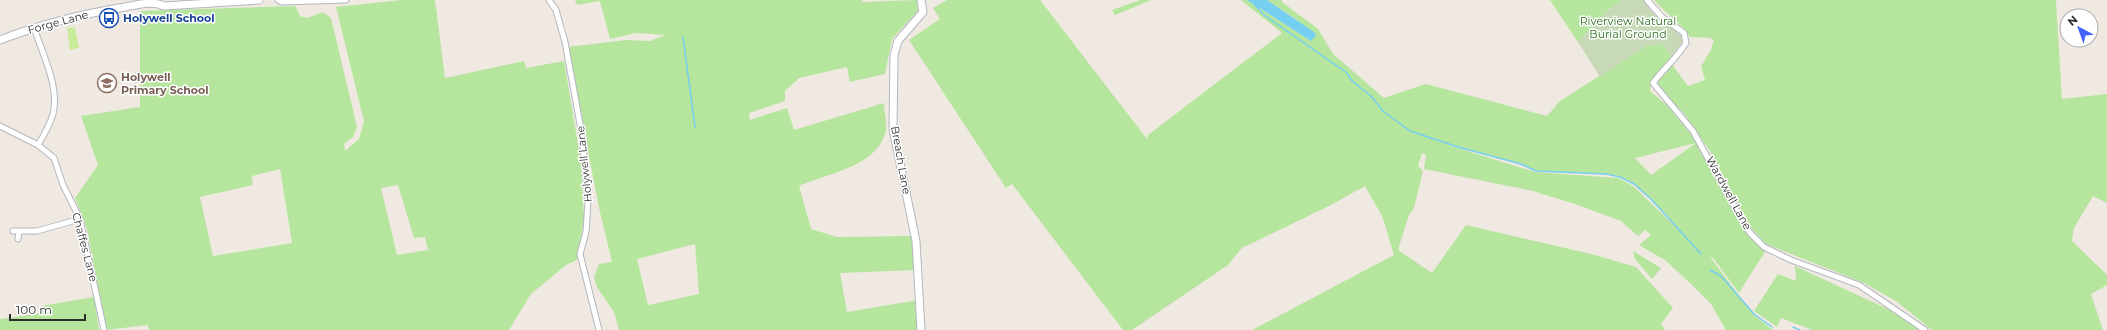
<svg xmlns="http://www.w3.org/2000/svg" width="2107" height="330" viewBox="0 0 2107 330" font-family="Montserrat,sans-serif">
  <rect width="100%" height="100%" fill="#efe9e1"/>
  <path fill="#b6e59e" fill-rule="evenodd" d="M402 0H435L445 78 524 61 526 68 564 61 581 162 584 218 577 260 566 265 531 294 509 330H149L148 325 106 330 87 229 75 198 98 165 81 116 140 107V11L295 6 300 16 307 18 323 12 331 18 357 127 353 137 344 144 345 151 359 139 364 121 336 7ZM280 169 292 243 213 256 200 197 253 185 252 176ZM398 185 414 238 425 237 428 250 397 255 381 188Z
    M575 0H862L863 2 917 0 918 11 892 39 885 74 850 82 847 67 799 78 785 91V101L749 113 750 120 787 108 794 130 884 103C884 111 887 122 886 130 878 167 828 173 799 186L811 229 837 237 913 236 916 270 840 273 847 312 918 300V330H619L614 312 597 287 594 277 599 264 612 262 599 208 568 47 626 40 650 41 666 35 636 33 610 39 600 1 577 5ZM695 244 699 294 648 305 637 259Z
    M947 0H1040L1147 139 1148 135 1282 33 1241 0H1247L1311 41 1297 20 1267 0H1282V2L1318 29 1333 54 1384 98 1426 84 1547 116 1560 101 1648 45 1662 44 1672 56 1652 79 1650 91 1669 107 1697 142 1731 205 1766 250 1739 293 1713 258 1710 257 1753 314 1773 330H1726L1711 304 1692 285 1665 260 1639 245 1651 235 1645 230 1638 236 1621 221 1575 204 1533 191 1424 169 1426 155 1422 153 1418 166 1423 171 1414 208 1409 215 1398 250 1432 273 1466 225 1595 255 1636 267 1673 308 1661 324 1665 330H1252L1394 255 1383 218 1365 186 1331 205 1242 248 1228 265 1132 330H1123L1012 184 1006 188 909 40 940 19 933 8ZM1442 143 1521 164 1536 171 1606 174 1620 177 1634 184 1651 199 1683 234 1633 186 1618 178 1535 172ZM1696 143 1651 175 1635 158Z
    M1140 0H1151L1115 15 1112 10Z
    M1550 0H1623L1608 10 1578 42Z
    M1654 0H2056L2062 99 2107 94V203L2093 196 2074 228 2072 241 2107 275V285L2091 294 2103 330H1932L1896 301 1864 283 1766 244 1750 227 1710 151 1686 116 1657 84 1671 63 1688 86 1705 80 1701 66 1711 50 1714 40 1710 38 1690 37C1681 23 1665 13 1654 0Z
    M1633 251 1661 268 1652 279 1635 259Z
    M1795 266 1892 311 1919 330H1812L1781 318 1777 327 1754 311 1778 274 1796 281Z
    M94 297 99 330H0V319L42 313 41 306Z"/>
  <path fill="#c8d9b8" d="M1623 0H1644L1652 12 1682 34V43L1672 56 1662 44 1648 45 1600 77 1578 42 1608 10Z"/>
  <path fill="#c9ec9a" d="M75 27 79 48 70 50 67 28Z"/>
  <path fill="#75cff0" d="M1247 0H1267L1314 32 1316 35 1311 41Z"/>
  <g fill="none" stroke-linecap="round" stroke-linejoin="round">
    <path stroke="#75cff0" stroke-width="1.5" d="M1254 4 1264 15 1347 73 1352 81 1371 96 1383 111 1410 131 1458 147 1521 164 1536 171 1606 174 1620 177 1634 184 1651 199 1701 254
      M683 37 695 127
      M1710 270 1721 276 1754 314 1772 327
      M1793 327 1800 330"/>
    <g stroke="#b4b7c1" stroke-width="7">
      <path id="street" d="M278 0 282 2 346 0
        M549 0 556 10 565 42 582 135 588 201 586 232 580 254 599 330
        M1647 0 1662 17 1684 33 1686 43C1677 58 1663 69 1653 83L1693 131 1739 215 1750 233 1764 247 1791 260 1859 285 1925 330
        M34 27C42 54 60 86 53 114 50 125 44 135 38 145
        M0 126 38 145 54 158 63 185 80 219 104 330
        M13 231H37L80 219
        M18 239 19 231"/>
    </g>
    <g stroke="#b4b7c1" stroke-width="9">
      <path id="secondary" d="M921 0 923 12 898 41 894 55 893 129 916 241 921 330
        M0 40C41 24 82 14 125 7 137 5 152 0 164 6L259 0"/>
    </g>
    <use href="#street" stroke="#fff" stroke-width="5"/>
    <use href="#secondary" stroke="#fff" stroke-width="7"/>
  </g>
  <defs>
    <g id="bus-ring" transform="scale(1)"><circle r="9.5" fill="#fff" stroke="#1a4fb4" stroke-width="1.5"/><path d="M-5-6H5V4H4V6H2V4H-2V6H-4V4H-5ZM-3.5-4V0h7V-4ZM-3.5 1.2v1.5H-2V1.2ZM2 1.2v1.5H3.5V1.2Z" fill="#1a4fb4"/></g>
    <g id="school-ring" transform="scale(1)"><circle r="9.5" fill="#fff" stroke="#8d6e63" stroke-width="1.5"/><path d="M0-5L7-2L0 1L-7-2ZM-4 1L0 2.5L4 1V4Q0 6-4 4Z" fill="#8d6e63"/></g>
  </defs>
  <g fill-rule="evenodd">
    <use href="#bus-ring" x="109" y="18"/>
    <use href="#school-ring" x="107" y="83"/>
  </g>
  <g text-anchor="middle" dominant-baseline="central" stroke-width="3" stroke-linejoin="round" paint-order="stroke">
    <g font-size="11" font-weight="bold" fill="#164399" stroke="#fff" text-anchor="start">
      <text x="123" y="18">Holywell School</text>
    </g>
    <g font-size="11" fill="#2c6e1b" stroke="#fff">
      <text x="1628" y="21">Riverview Natural<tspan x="1628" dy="13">Burial Ground</tspan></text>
    </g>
    <g font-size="11" fill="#2e2e2e" stroke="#fff">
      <text transform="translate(58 22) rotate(-15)">Forge Lane</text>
      <text transform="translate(901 160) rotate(80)">Breach Lane</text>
      <text transform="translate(584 164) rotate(-96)">Holywell Lane</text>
      <text transform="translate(1729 193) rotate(61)">Wardwell Lane</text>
      <text transform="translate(85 247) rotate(75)">Chaffes Lane</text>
    </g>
    <g font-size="11" font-weight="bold" fill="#785e54" stroke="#fff" text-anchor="start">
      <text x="121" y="77">Holywell<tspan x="121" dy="13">Primary School</tspan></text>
    </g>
  </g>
  <g transform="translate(2079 28) rotate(319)"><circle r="19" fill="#ffffff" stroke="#ababab"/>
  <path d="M0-3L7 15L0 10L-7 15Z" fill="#4264fb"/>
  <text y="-6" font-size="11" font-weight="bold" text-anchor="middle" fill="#2e2e2e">N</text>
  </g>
  <path d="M10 314v6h75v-6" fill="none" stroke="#2e2e2e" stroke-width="2"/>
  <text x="16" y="314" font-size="12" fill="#2e2e2e" stroke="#ffffff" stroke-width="3" paint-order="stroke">100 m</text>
</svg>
